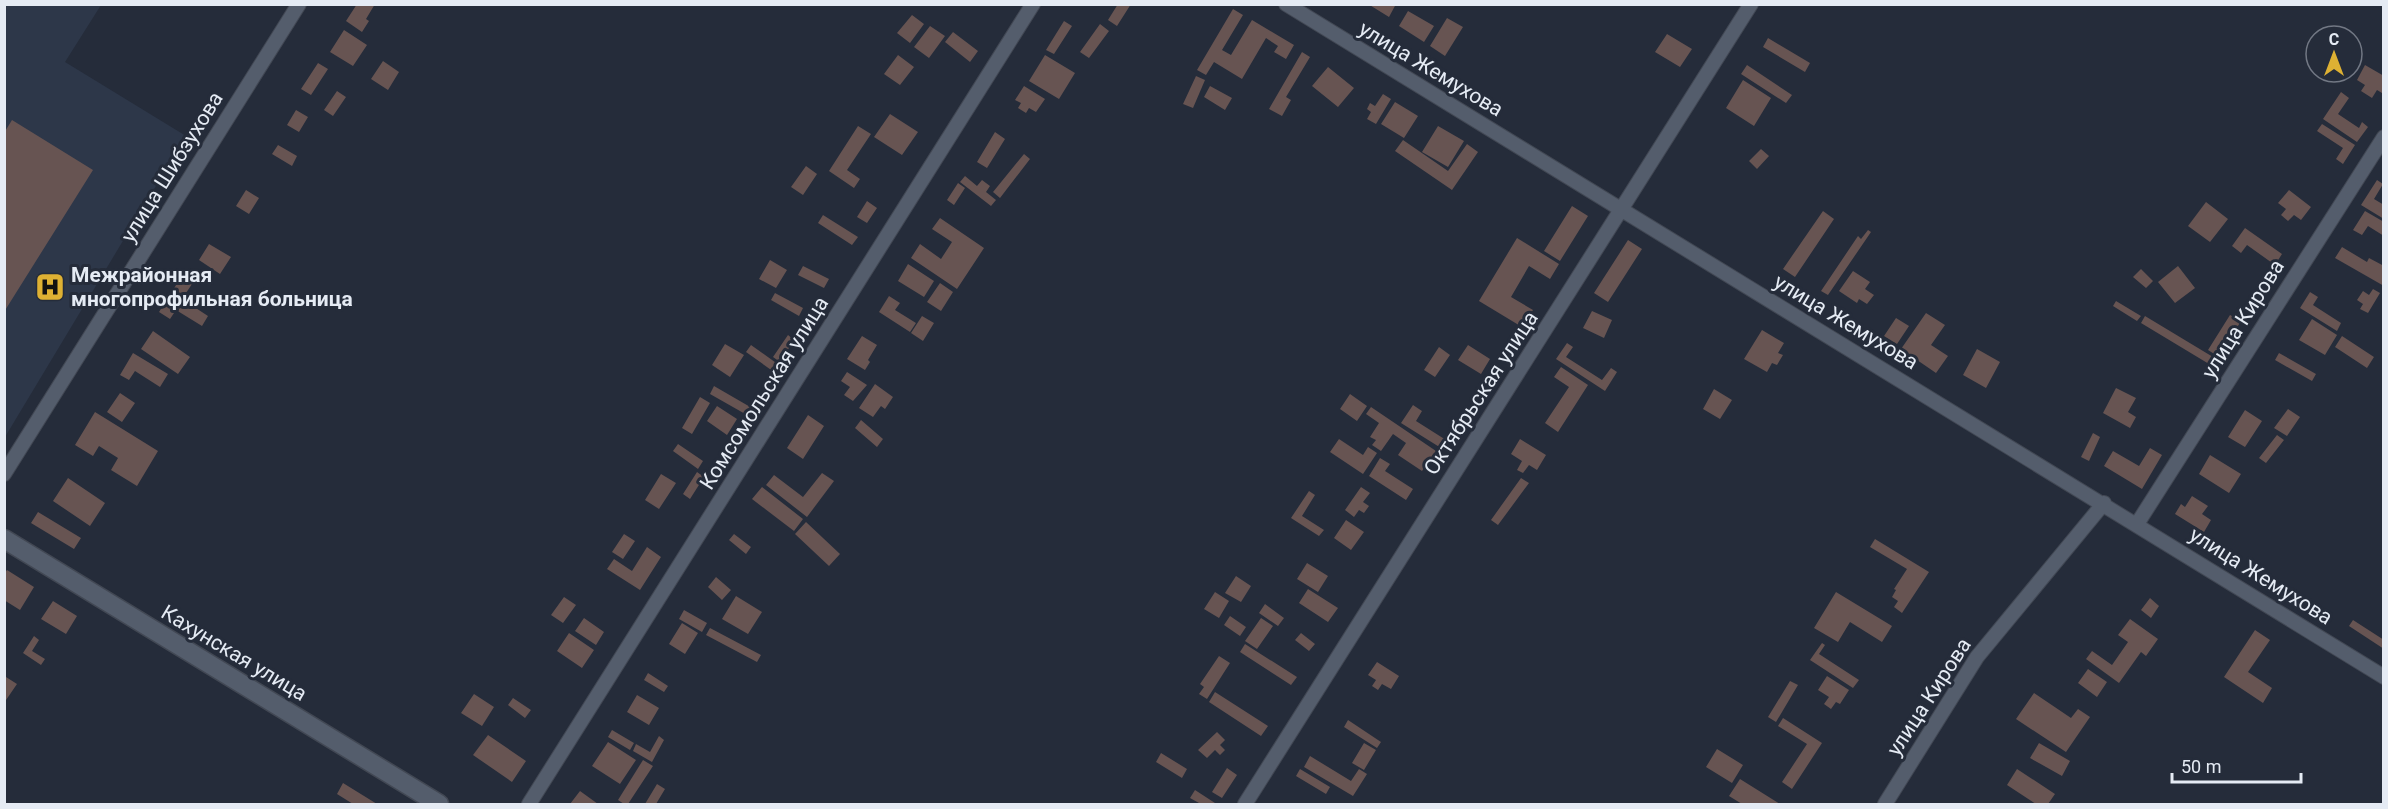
<svg xmlns="http://www.w3.org/2000/svg" width="2388" height="809" viewBox="0 0 2388 809" font-family="Roboto,sans-serif">
  <rect width="100%" height="100%" fill="#252c3a"/>
  <path fill="#2d3749" d="M5 5H101L65 62 186 136 5 437Z"/>
  <path fill="#675452" d="M357 4H375L366 19 369 21 362 32 346 21Z
    M1118 4H1131L1117 26 1108 20Z
    M1368 4H1396L1389 17Z
    M1233 9 1243 15 1222 50 1231 55 1252 20 1294 45 1286 59 1274 52 1278 46 1266 38 1242 79 1214 62 1206 75 1197 70Z
    M1408 11 1434 26 1424 42 1399 26Z
    M912 15 924 24 910 43 897 33Z
    M1447 18 1463 27 1445 56 1430 46Z
    M1064 21 1072 26 1054 54 1046 50Z
    M1100 24 1109 31 1089 58 1080 52Z
    M930 26 945 36 929 58 914 47Z
    M344 30 367 45 353 66 330 52Z
    M953 32 978 51 970 62 945 42Z
    M1667 34 1692 49 1680 67 1655 52Z
    M1768 38 1810 63 1805 72 1763 47Z
    M1302 52 1310 57 1286 97 1291 100 1282 116 1269 109Z
    M898 55 914 67 900 85 884 74Z
    M1045 55 1075 73 1059 99 1029 81Z
    M383 61 399 72 388 90 371 79Z
    M318 63 328 69 311 95 301 89Z
    M1747 65 1792 95 1786 103 1741 74Z
    M2365 65 2384 76V90L2382 93 2377 90 2372 98 2361 91 2365 85 2357 80Z
    M1328 67 1354 88 1338 107 1312 86Z
    M1196 76 1205 80 1193 108 1183 104Z
    M1743 80 1771 98 1754 126 1726 108Z
    M1024 86 1045 99 1036 112 1029 108 1026 113 1018 108 1021 103 1015 100Z
    M1210 86 1232 98 1225 110 1204 97Z
    M337 91 346 97 333 116 324 110Z
    M2341 92 2349 98 2338 114 2359 128 2362 122 2368 127 2357 142 2323 119Z
    M1383 94 1391 99 1376 124 1367 119 1371 112 1367 109 1370 103 1375 106Z
    M1395 102 1418 116 1404 138 1381 124Z
    M296 110 308 117 299 132 287 125Z
    M890 114 918 132 902 155 874 137Z
    M12 120 93 170 4 312V133Z
    M2322 124 2355 145 2343 164 2336 159 2343 148 2317 131Z
    M858 126 871 134 847 170 860 179 854 188 829 171Z
    M1438 126 1464 141 1448 167 1422 152Z
    M995 132 1005 139 987 168 977 162Z
    M1403 140 1448 171 1467 144 1478 152 1452 190 1395 151Z
    M278 145 297 156 292 166 272 154Z
    M1761 149 1769 156 1757 169 1749 161Z
    M1024 154 1030 159 1000 198 993 192Z
    M806 166 817 174 803 195 791 187Z
    M965 176 977 186 982 180 990 186 986 192 996 200 991 206 960 182Z
    M2377 180 2383 184 2374 199 2384 205V219L2361 205Z
    M958 183 965 188 954 205 947 200Z
    M246 190 259 198 249 214 236 206Z
    M2289 190 2311 207 2301 220 2294 215 2288 221 2281 215 2286 209 2278 203Z
    M867 201 877 208 867 223 857 217Z
    M2206 202 2228 219 2210 242 2188 226Z
    M1572 206 1588 216 1560 261 1544 251Z
    M1823 211 1834 219 1795 277 1783 269Z
    M2365 211 2384 222V236L2368 226 2362 235 2353 230Z
    M823 215 858 237 852 245 818 223Z
    M940 218 984 248 957 289 911 258 920 244 941 259 952 242 932 229Z
    M2245 228 2282 254 2275 265 2247 245 2241 253 2232 246Z
    M1868 230 1871 232 1828 295 1821 291 1858 236 1861 239Z
    M1517 238 1559 264 1550 279 1529 266 1511 297 1533 310 1522 327 1479 301Z
    M1628 240 1642 249 1608 302 1594 293Z
    M209 244 231 257 220 274 199 260Z
    M2342 247 2367 262 2369 258 2384 266V286L2335 258Z
    M770 260 787 270 776 288 759 279Z
    M908 264 934 281 924 297 898 281Z
    M803 266 829 279 824 288 798 275Z
    M2178 266 2195 288 2175 303 2158 282Z
    M2141 269 2153 281 2146 288 2133 277Z
    M1853 271 1870 282 1865 289 1874 295 1867 304 1859 299 1857 303 1839 291Z
    M183 274 194 281 182 299 208 316 202 326 176 310 170 319 159 312Z
    M940 283 953 292 941 311 927 302Z
    M2373 289 2380 293 2368 313 2360 309 2363 304 2357 300 2363 291 2369 295Z
    M2310 292 2318 297 2313 305 2341 323 2337 331 2300 308Z
    M775 293 803 308 799 316 771 300Z
    M889 296 900 303 895 310 916 323 910 332 879 312Z
    M2116 301 2141 316 2137 321 2113 306Z
    M1592 311 1612 320 1604 338 1583 328Z
    M1926 313 1945 325 1931 345 1948 356 1936 373 1901 349Z
    M2230 315 2241 321 2219 357 2208 350Z
    M922 316 934 323 923 341 911 333Z
    M2145 316 2213 357 2209 364 2141 323Z
    M1896 318 1909 326 1897 344 1884 336Z
    M2312 319 2337 335 2325 355 2299 340Z
    M1762 330 1784 343 1778 353 1783 355 1777 365 1772 363 1767 372 1744 359Z
    M153 331 190 357 178 374 141 349Z
    M788 335 794 340 780 362 773 357Z
    M862 336 877 345 868 360 870 362 865 370 847 359Z
    M2342 336 2374 357 2367 368 2335 347Z
    M1567 343 1573 347 1566 357 1602 380 1611 368 1617 372 1605 391 1556 359Z
    M725 344 744 355 730 377 712 365Z
    M751 345 779 365 774 372 746 352Z
    M1468 345 1490 359 1481 374 1458 360Z
    M1439 347 1450 355 1435 377 1424 370Z
    M1977 349 2000 362 1986 388 1963 375Z
    M133 353 168 374 160 387 135 371 129 380 120 375Z
    M2279 353 2316 374 2312 381 2275 360Z
    M1561 367 1588 385 1558 432 1545 423 1569 387 1554 377Z
    M847 372 867 385 853 401 844 395 850 387 841 381Z
    M875 384 893 397 885 409 881 406 873 417 859 408Z
    M714 386 752 408 747 415 710 394Z
    M2116 388 2136 398 2128 412 2136 417 2130 428 2103 413Z
    M1714 389 1732 400 1720 419 1703 409Z
    M120 393 135 403 122 422 107 412Z
    M1350 394 1367 406 1357 421 1340 409Z
    M700 397 710 403 692 434 682 428Z
    M1413 405 1422 411 1416 421 1446 440 1441 448 1401 423Z
    M717 406 737 419 727 435 707 421Z
    M1371 407 1436 451 1422 471 1398 455 1406 443 1393 434 1381 451 1372 445 1376 440 1370 437 1379 423 1366 414Z
    M2288 409 2300 417 2287 436 2274 428Z
    M2245 410 2262 421 2245 447 2228 437Z
    M95 412 158 451 137 486 111 470 118 458 99 446 93 456 75 445Z
    M808 415 824 426 803 459 787 448Z
    M861 420 883 439 877 447 855 428Z
    M2093 433 2100 437 2089 461 2081 457Z
    M2277 435 2284 440 2266 463 2259 458Z
    M1339 439 1363 455 1368 447 1377 453 1363 474 1330 452Z
    M1520 439 1546 455 1537 470 1529 465 1523 473 1517 470 1522 461 1511 454Z
    M678 444 703 461 698 469 673 451Z
    M2150 448 2162 455 2142 489 2104 466 2113 451 2139 466Z
    M2210 455 2241 474 2229 493 2199 474Z
    M1380 458 1390 464 1385 471 1413 489 1406 500 1369 476Z
    M697 472 704 477 690 499 683 494Z
    M822 473 834 481 807 517 766 485 774 475 803 497Z
    M661 474 676 483 659 509 645 500Z
    M68 478 105 503 90 526 53 501Z
    M1521 478 1529 483 1498 525 1491 520Z
    M762 487 803 519 794 531 752 499Z
    M1361 487 1370 493 1363 502 1369 506 1364 513 1359 510 1354 517 1345 510Z
    M1309 491 1315 495 1302 516 1324 530 1319 536 1291 518Z
    M2192 496 2208 506 2202 514 2211 520 2204 532 2175 514 2181 504 2185 507Z
    M38 512 81 538 74 549 31 523Z
    M1346 520 1364 532 1351 550 1334 538Z
    M806 522 840 554 829 566 795 534Z
    M624 534 635 541 623 559 612 552Z
    M734 534 751 547 746 554 729 540Z
    M1875 539 1929 572 1902 613 1894 607 1898 601 1892 597 1896 590 1894 589 1907 569 1870 547Z
    M647 547 661 557 640 590 607 569 614 559 632 571Z
    M1307 563 1328 576 1318 592 1297 579Z
    M7 570 34 587 20 610 4 600V574Z
    M1236 576 1251 586 1241 602 1225 593Z
    M716 577 731 590 722 600 708 587Z
    M1308 589 1338 608 1328 622 1299 603Z
    M1215 592 1229 601 1219 618 1204 609Z
    M1836 592 1892 626 1882 642 1850 622 1838 642 1814 628Z
    M736 596 762 612 748 634 722 619Z
    M564 597 576 605 563 623 551 615Z
    M2150 598 2159 606 2151 618 2141 610Z
    M53 601 77 616 66 634 41 619Z
    M1265 604 1284 618 1278 626 1259 613Z
    M684 610 707 623 702 632 679 619Z
    M1230 616 1246 627 1240 636 1224 625Z
    M584 618 604 632 596 645 575 631Z
    M1261 618 1273 626 1257 649 1245 641Z
    M2130 619 2158 639 2146 656 2141 652 2119 683 2086 659 2092 651 2112 665 2128 642 2118 635Z
    M2353 620 2384 640V649L2349 626Z
    M682 623 698 633 685 654 669 644Z
    M710 628 761 655 757 662 706 635Z
    M2255 630 2270 640 2248 672 2272 688 2263 703 2224 677Z
    M569 633 594 650 582 668 557 651Z
    M1301 633 1315 644 1309 651 1295 640Z
    M34 636 39 640 32 651 45 659 41 665 23 653Z
    M1822 643 1825 645 1819 654 1859 680 1853 688 1810 660Z
    M1245 644 1297 677 1291 685 1240 652Z
    M1219 656 1230 663 1207 699 1199 694 1204 687 1200 684Z
    M1377 662 1399 676 1391 689 1382 684 1378 690 1372 686 1376 680 1368 675Z
    M2088 669 2107 682 2097 697 2078 683Z
    M648 673 668 686 664 692 644 680Z
    M1827 676 1849 690 1840 704 1836 702 1831 709 1824 704 1829 697 1818 690Z
    M6 677 17 684 4 703V680Z
    M1790 681 1798 685 1776 722 1768 717Z
    M1215 692 1268 726 1261 736 1209 702Z
    M2034 693 2071 718 2078 709 2090 717 2066 752 2016 719Z
    M474 694 494 707 482 726 461 713Z
    M637 695 659 708 649 725 627 712Z
    M513 698 531 710 525 718 508 705Z
    M1783 718 1822 743 1792 789 1782 782 1807 744 1778 726Z
    M1348 720 1381 742 1377 748 1344 727Z
    M612 730 634 743 630 750 608 737Z
    M1217 732 1225 740 1220 745 1225 750 1220 755 1215 750 1207 758 1198 750Z
    M488 735 526 761 512 782 473 755Z
    M659 736 664 740 652 762 633 751 636 744 650 752Z
    M608 742 636 760 620 784 592 766Z
    M1364 743 1376 750 1364 770 1352 763Z
    M2039 743 2070 761 2062 776 2030 758Z
    M1717 749 1743 765 1732 783 1706 767Z
    M1161 753 1187 769 1182 778 1156 762Z
    M1310 756 1351 781 1359 769 1367 774 1353 796 1304 767Z
    M643 760 653 766 628 804H624L618 800Z
    M1227 768 1237 775 1222 798 1212 792Z
    M1300 769 1330 787 1326 794 1296 776Z
    M2017 769 2055 794 2048 804H2036L2007 785Z
    M1740 779 1780 804H1742L1729 796Z
    M343 783 377 804H353L337 794Z
    M657 784 665 789 656 804H645Z
    M1195 790 1215 803V804H1198L1199 803 1190 798Z
    M580 791 598 804H570Z"/>
  <g fill="none" stroke-linecap="round" stroke-linejoin="round">
    <g stroke="#424854" stroke-width="16">
      <path id="minor" d="M1286 4 2384 677
        M4 474 299 4
        M2137 524 2384 137
        M529 804 1033 4
        M1245 804 1751 4
        M1885 804 1977 657 2104 503"/>
    </g>
    <g stroke="#424854" stroke-width="21">
      <path id="tertiary" d="M4 539 439 804"/>
    </g>
    <use href="#minor" stroke="#545d6c" stroke-width="14"/>
    <use href="#tertiary" stroke="#545d6c" stroke-width="18"/>
  </g>
  <defs>
    <g id="hospital-square" transform="scale(1.5)"><rect x="-9" y="-9" width="18" height="18" rx="4" fill="#deb133" stroke="#252c3a"/><path d="M-5-5h3v3.5h4V-5h3V5h-3V1.5h-4V5h-3Z" fill="#111"/></g>
  </defs>
  <g fill-rule="evenodd">
    <use href="#hospital-square" x="50" y="287"/>
  </g>
  <g text-anchor="middle" dominant-baseline="central" stroke-width="6" stroke-linejoin="round" paint-order="stroke">
    <g font-size="21" fill="#e5ebf4" stroke="#252c3a">
      <text transform="translate(1431 69) rotate(31)">улица Жемухова</text>
      <text transform="translate(172 167) rotate(-58)">улица Шибзухова</text>
      <text transform="translate(2243 319) rotate(-58)">улица Кирова</text>
      <text transform="translate(1846 322) rotate(31)">улица Жемухова</text>
      <text transform="translate(764 393) rotate(-58)">Комсомольская улица</text>
      <text transform="translate(1481 393) rotate(-57)">Октябрьская улица</text>
      <text transform="translate(2261 576) rotate(32)">улица Жемухова</text>
      <text transform="translate(234 653) rotate(31)">Кахунская улица</text>
      <text transform="translate(1929 697) rotate(-57)">улица Кирова</text>
    </g>
    <g font-size="21" font-weight="bold" fill="#e5ebf4" stroke="#252c3a" text-anchor="start">
      <text x="71" y="275">Межрайонная<tspan x="71" dy="24">многопрофильная больница</tspan></text>
    </g>
  </g>
  <rect width="2388" height="809" fill="none" stroke="#e5ebf4" stroke-width="12"/>
  <g transform="translate(2334 54)"><circle r="28" fill="#252c3a" stroke="#727884" stroke-width="1.5"/>
  <path d="M0-4.5L10 22L0 15L-10 22Z" fill="#deb133"/>
  <text y="-9" font-size="16" font-weight="bold" text-anchor="middle" fill="#e5ebf4">С</text>
  </g>
  <path d="M2172 773v9h129v-9" fill="none" stroke="#e5ebf4" stroke-width="3"/>
  <text x="2181" y="773" font-size="18" fill="#e5ebf4" stroke="#252c3a" stroke-width="4.5" paint-order="stroke">50 m</text>
</svg>
